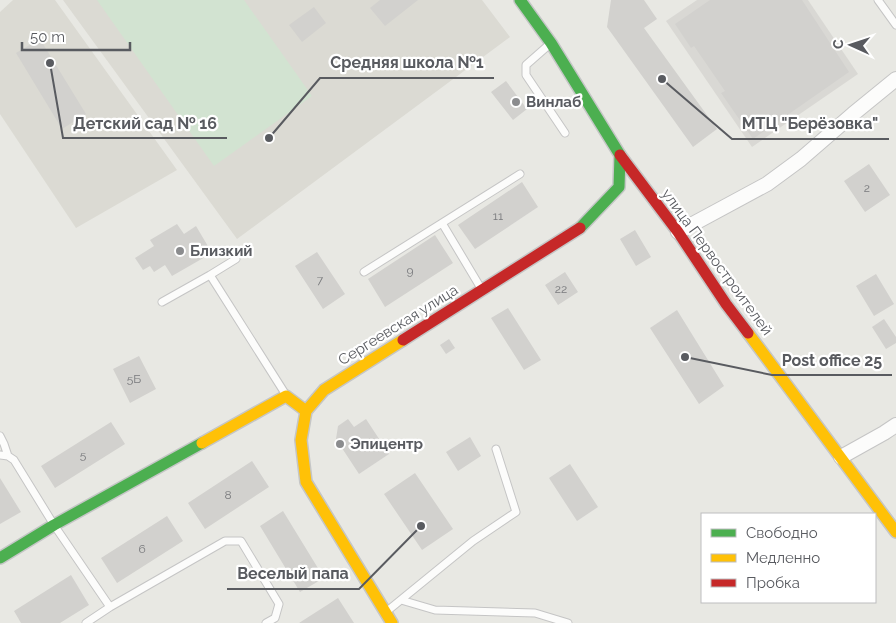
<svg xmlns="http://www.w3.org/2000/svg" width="896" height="623" viewBox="0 0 896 623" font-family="Raleway,sans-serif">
  <rect width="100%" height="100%" fill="#e8e8e3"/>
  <path fill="#d9d8d4" d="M697 0H808L858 74 752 147 666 21Z"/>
  <path fill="#dbdad3" d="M13 0H55L177 170 76 228 0 114V12Z
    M63 0H482L510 37 237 239Z"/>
  <path fill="#d2e3d1" d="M97 0H244L312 96 214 166Z"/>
  <path fill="#d2d1ce" d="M380 0H418L385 26 370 8Z
    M611 0H644L657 19 644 28 717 129 693 147 607 27Z
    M710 0H802L849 72 753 139 721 93 725 91 694 46 691 48 675 24Z
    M314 7 326 23 302 42 289 25Z
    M40 39 86 114 62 129 16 53Z
    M506 81 527 109 513 120 491 92Z
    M869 164 890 195 865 212 844 181Z
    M522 182 538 207 475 249 458 225Z
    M177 224 184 234 196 226 212 253 172 276 165 265 154 272 150 266 143 270 135 258 154 246 150 240Z
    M635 230 651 257 636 266 620 239Z
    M435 235 453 263 385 307 368 279Z
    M317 252 345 294 323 309 295 266Z
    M565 272 578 292 558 305 545 285Z
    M876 274 894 304 874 316 856 286Z
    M508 308 541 360 524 370 491 318Z
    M677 310 724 386 699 404 650 328Z
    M884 319 896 337V343L886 349 872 327Z
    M449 339 455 348 446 354 440 345Z
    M139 356 156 389 130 403 113 369Z
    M348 419 354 427 366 419 389 454 359 474 336 439 338 426Z
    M111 422 125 444 55 488 41 466Z
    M470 437 481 456 458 471 446 452Z
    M252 461 269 487 205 529 188 503Z
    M570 464 598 507 577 521 549 478Z
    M415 473 453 529 422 550 384 494Z
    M0 478 21 512 0 524Z
    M283 511 324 578 300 592 260 526Z
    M167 516 183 541 117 583 101 558Z
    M71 575 89 605 60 623H21L14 611Z
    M338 598 354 623H299Z"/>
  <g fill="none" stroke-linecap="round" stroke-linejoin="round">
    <g stroke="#c5c5c5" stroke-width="9">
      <path id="lane" d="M878 0 896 25
        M551 43 526 65V75L565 133
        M442 223 482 290
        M364 272 520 174
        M210 275 286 395
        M162 302 210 275 236 259
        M0 436 4 444 8 456
        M0 455 8 456 14 460 54 525 110 607 225 541H241L279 604 275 618 266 623
        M401 600 435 610 535 613 568 623
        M386 612 473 541 516 512 496 449
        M86 623 110 607"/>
    </g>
    <g stroke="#c5c5c5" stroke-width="16">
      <path id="street" d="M678 232 767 184 801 159 853 114 896 79
        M841 457 884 433 896 425"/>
    </g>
    <g stroke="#c5c6c6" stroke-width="14">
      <path id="fast" d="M520 0 551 43 620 155 619 187 580 228
        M0 558 54 525 202 443"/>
    </g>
    <g stroke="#c5c6c6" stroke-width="14">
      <path id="slow" d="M748 333 896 532
        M202 443 286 396 306 411
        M392 623 306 482 301 440 306 411 324 390 403 340"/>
    </g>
    <g stroke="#c5c6c6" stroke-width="14">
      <path id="jam" d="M620 155 678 232 726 304 748 333
        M403 340 580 228"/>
    </g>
    <use href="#lane" stroke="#fcfcfb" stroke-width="7"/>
    <use href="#street" stroke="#fcfcfb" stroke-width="14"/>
    <use href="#fast" stroke="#4caf50" stroke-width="11"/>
    <use href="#slow" stroke="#ffc107" stroke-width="11"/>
    <use href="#jam" stroke="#c62828" stroke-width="11"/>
  </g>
  <g fill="#8b8c8e" stroke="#fff" stroke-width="2">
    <circle cx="516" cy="102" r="5"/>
    <circle cx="180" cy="251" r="5"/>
    <circle cx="340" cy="444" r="5"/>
  </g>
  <g text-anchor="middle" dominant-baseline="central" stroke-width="4.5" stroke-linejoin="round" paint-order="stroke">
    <g font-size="12" fill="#78797c">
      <text x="867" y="188">2</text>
      <text x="498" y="216">11</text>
      <text x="410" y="271">9</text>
      <text x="320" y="280">7</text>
      <text x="561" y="289">22</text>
      <text x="134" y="379">5Б</text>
      <text x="83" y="455">5</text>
      <text x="228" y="495">8</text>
      <text x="142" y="549">6</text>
    </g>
    <g font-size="15" font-weight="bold" fill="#595b60" stroke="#fff" text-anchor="start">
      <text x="526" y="102">Винлаб</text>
      <text x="190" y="251">Близкий</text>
      <text x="350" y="444">Эпицентр</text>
    </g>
    <g font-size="15" fill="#595b60" stroke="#fff">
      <text transform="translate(717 262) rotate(54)">улица Первостроителей</text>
      <text transform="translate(398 325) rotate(-32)">Сергеевская улица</text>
    </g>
  </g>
  <path fill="none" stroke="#595b60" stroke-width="2" d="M269 138L320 78H494M50 63L63 138H227M662 79L732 139H889M685 357L772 375H892M421 526L359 589H227"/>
  <g fill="#595b60" stroke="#fff" stroke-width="2">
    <circle cx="269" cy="138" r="5"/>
    <circle cx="50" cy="63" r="5"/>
    <circle cx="662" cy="79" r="5"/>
    <circle cx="685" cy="357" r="5"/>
    <circle cx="421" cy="526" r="5"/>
  </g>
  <g font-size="16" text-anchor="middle" font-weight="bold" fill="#595b60" stroke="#fff" stroke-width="4.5" stroke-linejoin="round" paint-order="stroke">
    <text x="407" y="68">Средняя школа №1</text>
    <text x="145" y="129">Детский сад № 16</text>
    <text x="810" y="129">МТЦ "Берёзовка"</text>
    <text x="832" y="366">Post office 25</text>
    <text x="293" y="579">Веселый папа</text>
  </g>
  <rect x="701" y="513" width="175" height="90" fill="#ffffff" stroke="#bdbdbf"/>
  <rect x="711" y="529" width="25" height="8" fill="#4caf50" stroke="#bdbdbf"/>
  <text x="746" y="538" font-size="15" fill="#595b60">Свободно</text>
  <rect x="711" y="554" width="25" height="8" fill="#ffc107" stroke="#bdbdbf"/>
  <text x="746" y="563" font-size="15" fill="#595b60">Медленно</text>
  <rect x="711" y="579" width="25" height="8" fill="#c62828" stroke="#bdbdbf"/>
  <text x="746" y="588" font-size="15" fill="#595b60">Пробка</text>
  <g transform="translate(851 45) rotate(273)" stroke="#ffffff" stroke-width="4" paint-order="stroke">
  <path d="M0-4L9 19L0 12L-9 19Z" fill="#595b60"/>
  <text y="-8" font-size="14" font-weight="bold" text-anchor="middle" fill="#595b60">С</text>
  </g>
  <path d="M22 42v8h108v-8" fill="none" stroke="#595b60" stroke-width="2.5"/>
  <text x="30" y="42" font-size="15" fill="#595b60" stroke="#ffffff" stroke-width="4" paint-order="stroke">50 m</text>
</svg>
